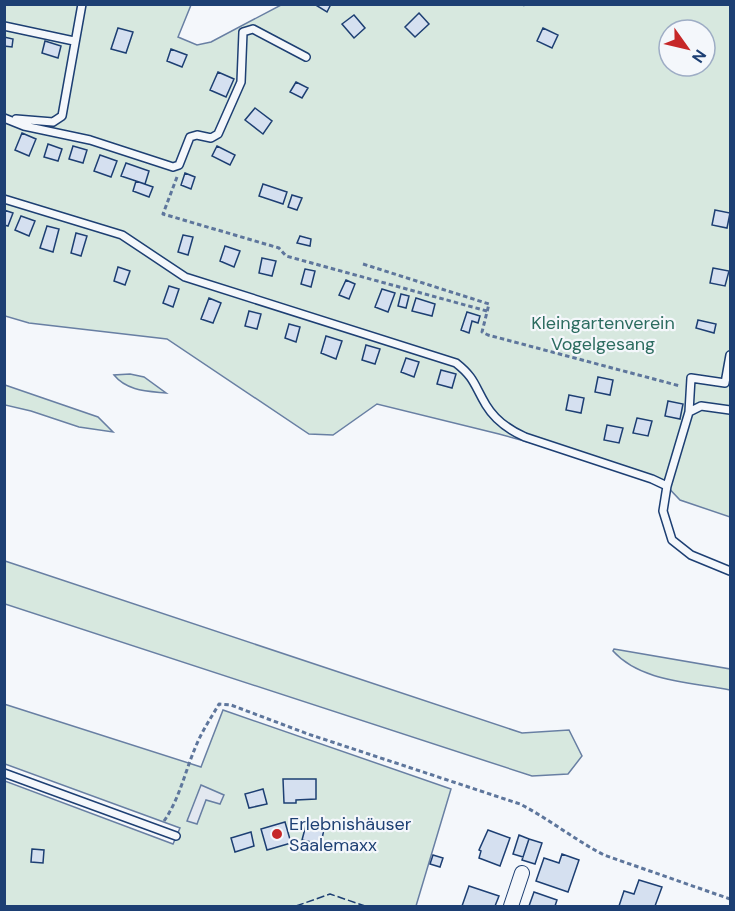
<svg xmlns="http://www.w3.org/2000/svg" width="735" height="911" viewBox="0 0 735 911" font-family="'DM Sans',sans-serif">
  <rect width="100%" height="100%" fill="#f4f7fb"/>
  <path fill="#d7e8df" stroke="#687fa3" stroke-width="1.5" fill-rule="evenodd" d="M4 5H191L178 37 197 45 211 42 281 5H730V517L680 500 660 479 499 434 377 404 333 435 309 434 167 339 29 323 5 316ZM669 30H705V66H669Z
    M130 374 144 377 166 393C147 391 127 391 114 375Z
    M5 385 98 417 113 432 79 427 31 411 5 405Z
    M5 561 522 733 569 730 582 756 568 774 532 776 5 604Z
    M614 649 730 669V690C691 682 641 682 613 651Z
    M4 704 201 767 223 710 451 789 416 906H5V781L173 844 180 828 5 764Z"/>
  <path fill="#e3e8f0" stroke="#687fa3" stroke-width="1.5" d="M201 785 224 795 220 804 206 800 197 824 187 821Z"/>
  <path fill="#d5e0f0" stroke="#1d3f73" stroke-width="1.5" d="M314 4H331L327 12Z
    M419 13 429 24 415 37 405 27Z
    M354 15 365 28 354 38 342 24Z
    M118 28 133 32 126 53 111 49Z
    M543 28 558 35 552 48 537 41Z
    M4 37 13 39 12 47 4 46Z
    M45 41 61 46 58 58 42 53Z
    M171 49 187 55 182 67 167 61Z
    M218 72 234 79 226 97 210 90Z
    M296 82 308 88 302 98 290 92Z
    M255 108 272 121 263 134 245 120Z
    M22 133 36 139 29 156 15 150Z
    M48 144 62 149 58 161 44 157Z
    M73 146 87 150 83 163 69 159Z
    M217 146 235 155 230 165 212 156Z
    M100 155 117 161 111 177 94 171Z
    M126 163 149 171 145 184 121 176Z
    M185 173 195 177 191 189 181 185Z
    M136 181 153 187 149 197 133 191Z
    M263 184 287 192 283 204 259 196Z
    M292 195 302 198 297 210 288 207Z
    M4 210 13 213 8 226 4 225Z
    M715 210 730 213 727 228 712 225Z
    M21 216 35 221 29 236 15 230Z
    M47 226 59 229 53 252 40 248Z
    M76 233 87 236 81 256 71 253Z
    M183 235 193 237 188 255 178 252Z
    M300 236 311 239 310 246 297 243Z
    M225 246 240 251 234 267 220 261Z
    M262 258 276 261 272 276 259 273Z
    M118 267 130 271 125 285 114 281Z
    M713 268 729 271 725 286 710 283Z
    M305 269 315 271 311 287 301 284Z
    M346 280 355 284 349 299 339 295Z
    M169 286 179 289 173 307 163 303Z
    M382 289 395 293 388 312 375 307Z
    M401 294 409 296 406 308 398 306Z
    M209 298 221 303 213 323 201 319Z
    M416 298 435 304 432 316 412 311Z
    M249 311 261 314 257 329 245 326Z
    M467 312 480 316 478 323 472 321 469 333 461 330Z
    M698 320 716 324 714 333 696 328Z
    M289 324 300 327 296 342 285 338Z
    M326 336 342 341 336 359 321 353Z
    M366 345 380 349 375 364 362 360Z
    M406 358 419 362 414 377 401 372Z
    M441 370 456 374 452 388 437 384Z
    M598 377 613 380 610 395 595 392Z
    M569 395 584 398 581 413 566 410Z
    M668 401 683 404 680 419 665 416Z
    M637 418 652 421 648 436 633 433Z
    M607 425 623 428 619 443 604 440Z
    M283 779H316V799L296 800V803H284Z
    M263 789 267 804 249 808 245 794Z
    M285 822 291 843 267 850 261 829Z
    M306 825 324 829 321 844 302 840Z
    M488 830 510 838 500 866 479 858 481 851 479 850Z
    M251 832 254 846 235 852 231 838Z
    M519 835 529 839 523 857 513 854Z
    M529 839 542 843 535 864 522 860Z
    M32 849 44 850 43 863 31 862Z
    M562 854 579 860 568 892 536 881 544 858 559 863Z
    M433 855 443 858 440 867 430 864Z
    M639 880 662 887 655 906H619L624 891 634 894Z
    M469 886 499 896 495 906H462Z
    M534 892 557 900 555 906H529Z"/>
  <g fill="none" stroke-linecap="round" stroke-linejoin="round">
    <g stroke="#1d3f73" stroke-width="10">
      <path id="service" d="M4 26 74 41
        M4 118 24 126 90 140 173 167 179 165 190 137 197 135 211 138 218 134 241 82 243 32 253 29 306 57
        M16 119 53 122 62 116 82 4
        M4 199 122 235 185 277 456 363C475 378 474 385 486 405 495 420 509 430 525 437L652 479 667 486
        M730 410 701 406 689 412 667 486 663 511 672 540 691 555 730 571
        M689 412 691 378 725 383 730 355
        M4 773 176 836"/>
    </g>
    <g stroke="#1d3f73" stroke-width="16">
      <path id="minor" d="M511 906 522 873"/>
    </g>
    <path stroke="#5e769c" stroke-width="3" stroke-dasharray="4.5 3" stroke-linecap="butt" d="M523 5 526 4
      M177 177 163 214 279 248 286 256 487 311
      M363 264 489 304 482 332 488 335 680 386
      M164 821C180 798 185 771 196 746 202 731 211 718 219 704L231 705 308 734 520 804C549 819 575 840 604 855L730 899"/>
    <use href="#service" stroke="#f4f7fb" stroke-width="7"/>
    <use href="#minor" stroke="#f4f7fb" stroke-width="14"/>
    <path stroke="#1d3f73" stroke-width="1.5" stroke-dasharray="8 3" stroke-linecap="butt" d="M296 906 330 894 365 906"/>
  </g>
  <circle fill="#c62828" stroke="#f4f7fb" stroke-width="2" cx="277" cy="834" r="6"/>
  <g text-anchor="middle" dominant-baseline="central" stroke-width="4.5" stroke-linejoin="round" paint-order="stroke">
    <g font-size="18" fill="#2c6c60" stroke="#f4f7fb">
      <text x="603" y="323">Kleingartenverein<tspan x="603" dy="21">Vogelgesang</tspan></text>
    </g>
    <g font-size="18" fill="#1d3f73" stroke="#f4f7fb" text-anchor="start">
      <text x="289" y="824">Erlebnishäuser<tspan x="289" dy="21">Saalemaxx</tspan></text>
    </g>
  </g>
  <rect width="735" height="911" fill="none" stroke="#1d3f73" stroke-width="12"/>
  <g transform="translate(687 48) rotate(124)"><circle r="28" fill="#f4f7fb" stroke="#9eadc5" stroke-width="1.5"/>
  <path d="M0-4.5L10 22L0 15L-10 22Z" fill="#c62828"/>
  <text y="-9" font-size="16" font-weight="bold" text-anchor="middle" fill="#1d3f73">N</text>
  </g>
</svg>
